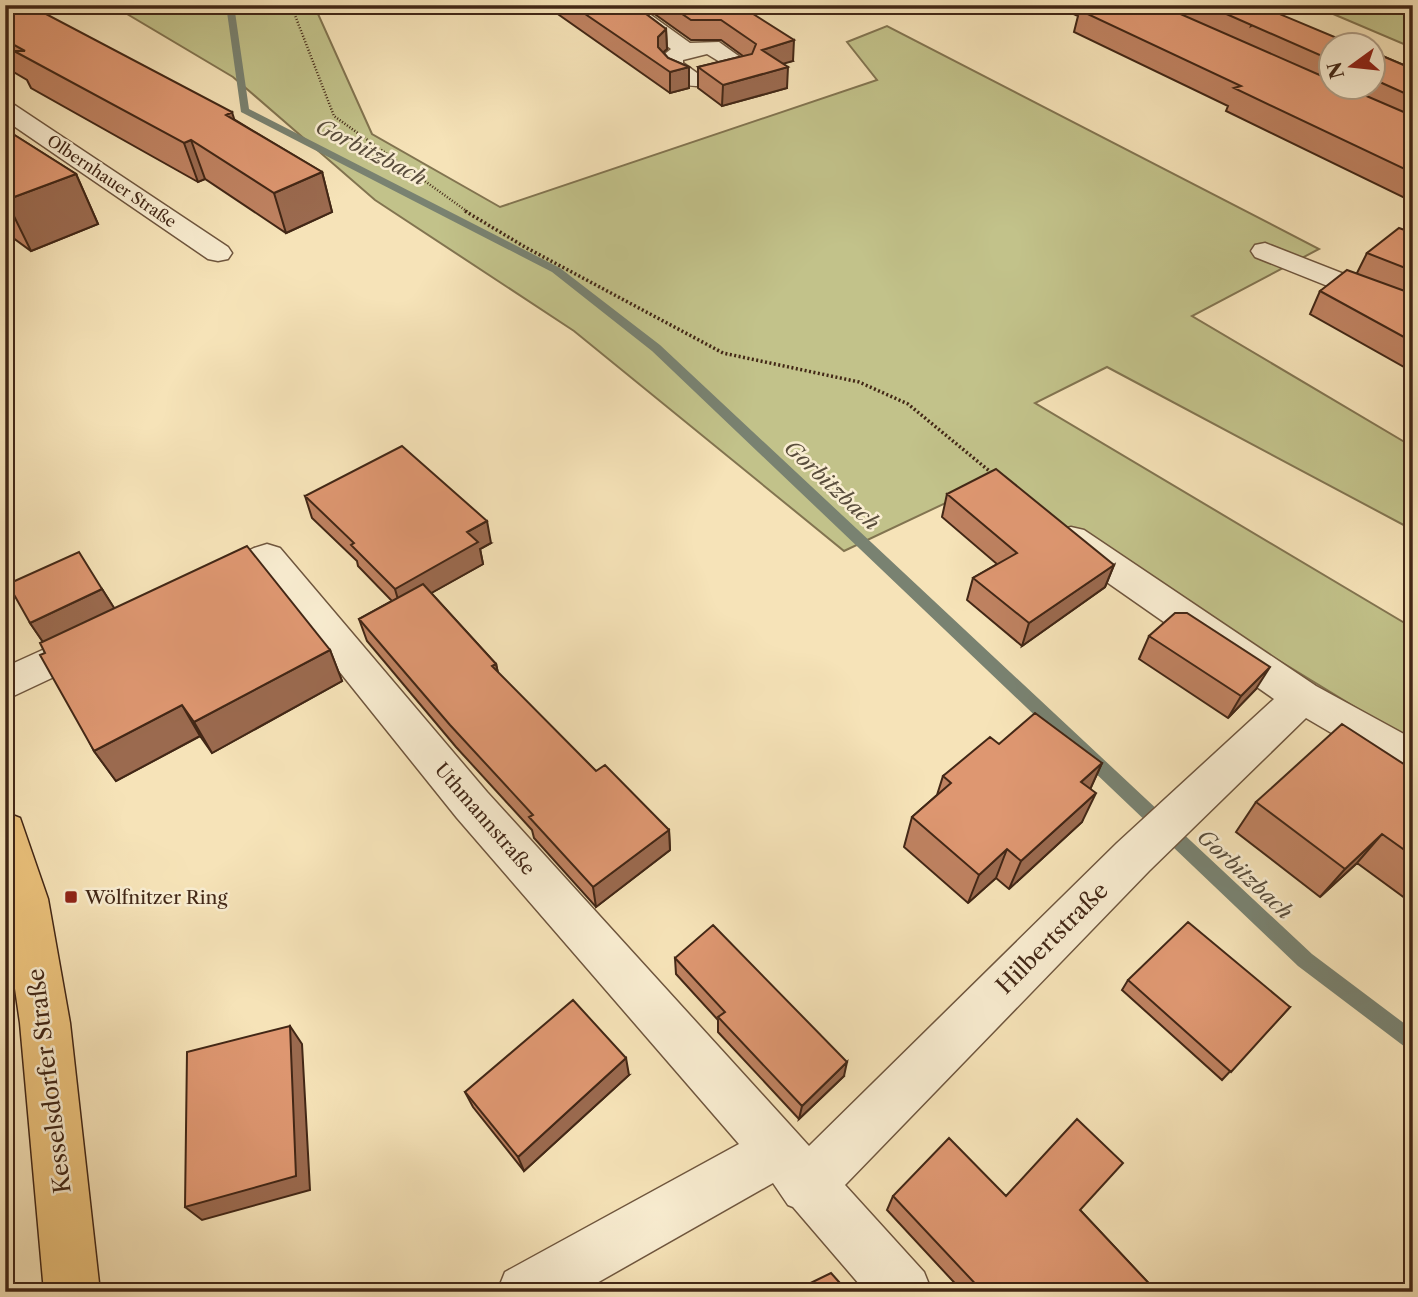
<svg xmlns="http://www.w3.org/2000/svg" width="1418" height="1297" viewBox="0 0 1418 1297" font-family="'Libre Caslon Text',serif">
  <rect width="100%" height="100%" fill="#f6e3b8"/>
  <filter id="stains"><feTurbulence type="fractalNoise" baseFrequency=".00286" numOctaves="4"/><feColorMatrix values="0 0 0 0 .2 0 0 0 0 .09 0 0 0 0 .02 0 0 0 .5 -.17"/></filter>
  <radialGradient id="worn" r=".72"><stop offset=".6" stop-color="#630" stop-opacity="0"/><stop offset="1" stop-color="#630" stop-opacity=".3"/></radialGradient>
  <path fill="#c2c28a" stroke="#827450" stroke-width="2" d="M112 5H314L372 134 500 207 877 80 847 42 887 26 1319 249 1192 316 1413 447V530L1107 367 1035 403 1413 628V730L1404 737 988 483 844 551 574 331 375 200 233 77Z
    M1312 5H1413V48Z
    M5 1139 6 1144 13 1292H5Z"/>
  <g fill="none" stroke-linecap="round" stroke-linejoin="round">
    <path fill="#798271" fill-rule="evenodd" d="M226 5H234L249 109 560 268 660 345 1312 954 1413 1030V1053L1298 966 652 351 552 272 241 112Z"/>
    <g stroke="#6f563e" stroke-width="3">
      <path id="minor" d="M613 5H637L690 43 719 42 754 67 751 72C718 81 685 101 661 66V57L671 49ZM707 54 725 65 697 73 683 63V60Z
        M5 102 13 104 228 247 232 253 228 259 218 261 208 259 5 120Z
        M1265 243 1413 301V320L1255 257 1251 251 1255 245Z
        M1071 527 1084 530 1316 686 1413 739V777L1398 772 1306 718 1149 871 845 1185 924 1272 932 1292H866L793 1207 788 1205 773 1183 581 1292H497L505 1272 739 1144 457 818 262 575 212 597 199 593 194 584 199 575 254 548 267 544 280 548 487 792 809 1146 1117 843 1274 699 1058 548 1053 539 1058 530Z
        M91 628 105 633 110 643 105 653 5 700V667Z"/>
    </g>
    <g stroke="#422716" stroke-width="3">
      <path id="major" d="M5 812 20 818 48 899 70 1023 100 1292H44L20 1023 5 920Z"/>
    </g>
    <path stroke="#422716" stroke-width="2.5" stroke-dasharray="1 2" stroke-linecap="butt" d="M291 5 334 116 468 212"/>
    <path stroke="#422716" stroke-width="3.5" stroke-dasharray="2 2.5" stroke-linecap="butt" d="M465 211 525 247 723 353 859 382 908 404 993 474"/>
    <use href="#minor" fill="#f9edd1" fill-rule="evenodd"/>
    <use href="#major" fill="#ebc27c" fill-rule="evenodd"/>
  </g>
  <path fill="#bf8261" stroke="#422716" stroke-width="2" d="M5 5 235 120 322 172 332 212 286 233 205 179 198 182 31 88 27 80 5 67Z
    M545 5H634L666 29 667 49 663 52 668 58 689 67V88L670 93Z
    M642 5H739L793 61 783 63 787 88 722 106 698 88V67L743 56 721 40H691Z
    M1054 5H1285L1274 12 1331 46V88H1373V52L1413 69V202L1226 111 1228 106 1074 32 1078 16Z
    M5 129 76 174 98 224 31 251 5 232Z
    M1413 233V372L1310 314 1320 291 1357 273 1367 253Z
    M947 494 1114 565 1105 587 1022 646 967 600 973 578 997 564 942 517Z
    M305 496 491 543 480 549 483 564 431 593 496 664 498 673 596 771 669 830 670 850 596 907 534 838 532 830 456 747 367 641 359 619 392 601 358 566 357 561 312 518Z
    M102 589 114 608 330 650 342 681 212 753 200 736 116 781 94 751 45 653 43 642 30 623Z
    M1149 636 1256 689 1228 718 1139 659Z
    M999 744 1102 763 1090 789 1082 822 1009 889 996 878 968 903 904 847 912 817 937 795 943 776Z
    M1413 770V904L1357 863 1320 897 1236 832 1256 802Z
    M675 958 844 1076 799 1119 718 1032V1020L676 974Z
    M1128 980 1290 1007 1222 1080 1122 990Z
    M629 1075 524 1171 473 1107 465 1092Z
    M893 1196H1006L1080 1210 1157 1292H963L887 1210Z"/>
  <path fill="#9b6a4f" stroke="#422716" stroke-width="2" d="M1258 5H1285L1251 26Z
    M666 29 667 49 658 57V37Z
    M794 40 793 61 761 70 762 50Z
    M689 67V88L670 93V72Z
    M788 67 787 88 722 106 723 85Z
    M232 112 244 151 226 115Z
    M191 140 205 179 198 182 184 143Z
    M322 172 332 212 286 233 274 193Z
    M76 174 98 224 31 251 6 200Z
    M487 521 491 543 480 549 483 564 401 610 395 589 467 532Z
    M1114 565 1105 587 1022 646 1029 623Z
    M102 589 116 611 45 645 30 623Z
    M330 650 342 681 212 753 194 722Z
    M496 664 501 686 492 666Z
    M1270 667 1256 689 1228 718 1241 696Z
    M182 705 200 736 116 781 94 751Z
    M1102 763 1088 794 1081 782Z
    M1096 793 1082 822 1009 889 1021 861Z
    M669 830 670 850 596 907 593 887Z
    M1382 834 1357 863 1320 897 1345 869Z
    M1007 849 996 878 968 903 979 875Z
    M290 1026 302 1044 310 1190 202 1220 185 1207Z
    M626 1058 629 1075 524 1171 518 1157Z
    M847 1062 844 1076 799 1119 802 1106Z"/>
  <path fill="#de9771" stroke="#422716" stroke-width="2" d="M5 5H29L232 112 226 115 322 172 274 193 191 140 184 143 14 51H25L5 40Z
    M572 5H634L666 29 658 37V47L668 58 689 67 670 72Z
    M669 5H739L794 40 762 50 788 67 723 85 698 67 752 54 756 44 721 20H691Z
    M1096 5H1160L1331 80V88H1348L1413 116V173L1234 88 1241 86 1079 10Z
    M1206 5H1258L1356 46H1331V60Z
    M1373 52 1413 69V97L1373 79Z
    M5 129 76 174 6 200Z
    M1399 228 1413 233V271L1367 253Z
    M1347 270 1413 294V342L1320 291Z
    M402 446 487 521 467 532 478 542 395 589 351 545 354 543 305 496Z
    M996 469 1114 565 1029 623 973 578 1017 553 947 494Z
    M247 546 330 650 194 722 182 705 94 751 40 655 45 653 40 643Z
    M79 552 102 589 30 623 8 584Z
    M423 584 496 664 492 666 596 771 605 765 669 830 593 887 529 817 533 815 450 725 359 619Z
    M1175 613H1187L1270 667 1241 696 1149 636Z
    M1035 713 1102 763 1081 782 1096 793 1021 861 1007 849 979 875 912 817 951 783 943 776 990 737 999 744Z
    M1342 724 1413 770V856L1382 834 1345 869 1256 802Z
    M1188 922 1290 1007 1231 1072 1128 980Z
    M713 925 847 1062 802 1106 718 1017 725 1012 675 958Z
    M573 1000 626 1058 518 1157 465 1092Z
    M290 1026 296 1176 185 1207 187 1052Z
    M1077 1119 1123 1163 1080 1210 1157 1292H983L893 1196 949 1138 1006 1196Z
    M831 1273 848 1292H792Z"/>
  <rect fill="#8f2418" stroke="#f9edd1" stroke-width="2.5" x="64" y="890" width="14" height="14" rx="3.5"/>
  <g text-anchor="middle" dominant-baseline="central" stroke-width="5" stroke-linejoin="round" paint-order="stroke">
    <g font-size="16" fill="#422716" stroke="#f9edd1">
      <text transform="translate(112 181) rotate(34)">Olbernhauer Straße</text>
    </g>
    <g font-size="19" fill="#422716" stroke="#f9edd1">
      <text transform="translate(485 819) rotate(49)">Uthmannstraße</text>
    </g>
    <g font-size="19" fill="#422716" stroke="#f9edd1" text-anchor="start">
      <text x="85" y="897">Wölfnitzer Ring</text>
    </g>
    <g font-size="21" font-style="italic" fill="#594d3c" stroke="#f9edd1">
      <text transform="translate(371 152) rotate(27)">Gorbitzbach</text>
      <text transform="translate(832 485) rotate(43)">Gorbitzbach</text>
      <text transform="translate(1245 874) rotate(43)">Gorbitzbach</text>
    </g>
    <g font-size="23" fill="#422716" stroke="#f9edd1">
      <text transform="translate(1052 938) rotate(-45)">Hilbertstraße</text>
      <text transform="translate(49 1081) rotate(-97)">Kesselsdorfer Straße</text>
    </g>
  </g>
  <rect width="1418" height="1297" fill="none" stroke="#f6e3b8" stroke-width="28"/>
  <rect x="7" y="7" width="1404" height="1283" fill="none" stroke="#422716" stroke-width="3.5"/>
  <rect x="14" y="14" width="1390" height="1269" fill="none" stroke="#422716" stroke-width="2"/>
  <g transform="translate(1352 66) rotate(255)"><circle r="33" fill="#f9edd1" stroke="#b09e86" stroke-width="2"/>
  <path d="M0-5L12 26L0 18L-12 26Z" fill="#8f2418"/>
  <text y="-10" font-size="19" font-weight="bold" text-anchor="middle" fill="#422716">N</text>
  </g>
  <rect width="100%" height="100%" filter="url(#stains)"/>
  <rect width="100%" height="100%" fill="url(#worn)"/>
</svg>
